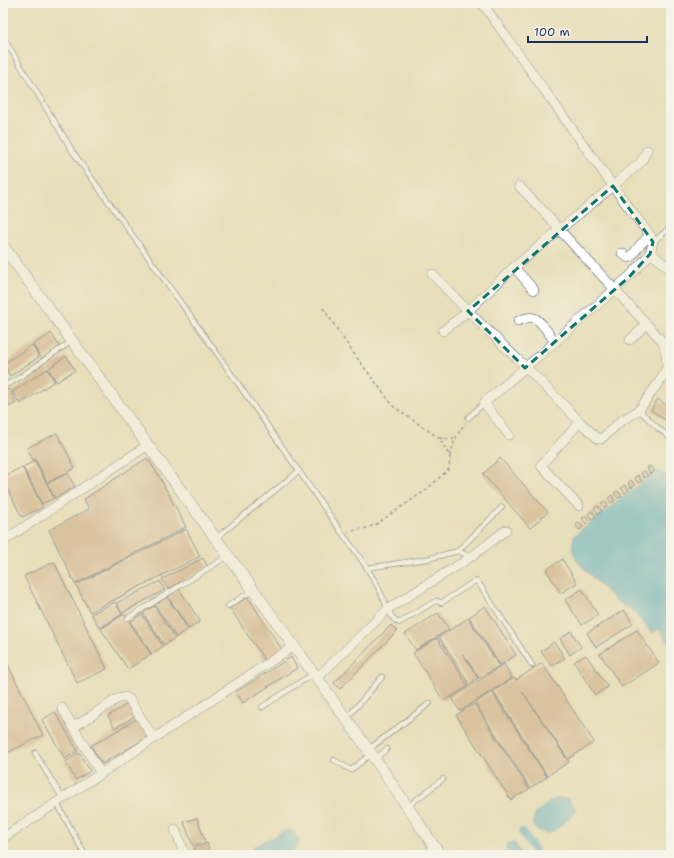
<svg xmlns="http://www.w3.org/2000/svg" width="674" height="858" viewBox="0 0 674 858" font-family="'Shantell Sans',sans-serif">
  <rect width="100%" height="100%" fill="#f7f3e8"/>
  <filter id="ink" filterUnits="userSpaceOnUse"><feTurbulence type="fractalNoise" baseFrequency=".025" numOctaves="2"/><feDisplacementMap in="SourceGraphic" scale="8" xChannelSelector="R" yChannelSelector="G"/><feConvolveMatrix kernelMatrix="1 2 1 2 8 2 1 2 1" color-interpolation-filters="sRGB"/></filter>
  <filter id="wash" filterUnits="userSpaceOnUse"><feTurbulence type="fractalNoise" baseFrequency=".012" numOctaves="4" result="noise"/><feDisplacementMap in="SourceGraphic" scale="16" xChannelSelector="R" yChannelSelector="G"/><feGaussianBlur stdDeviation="0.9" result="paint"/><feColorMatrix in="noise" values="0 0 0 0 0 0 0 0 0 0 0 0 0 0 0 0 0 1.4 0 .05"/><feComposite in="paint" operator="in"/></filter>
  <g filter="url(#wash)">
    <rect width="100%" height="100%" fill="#e7dfba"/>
    <path fill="#50aece" stroke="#366e96" d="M655 469 671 479V648L659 629 652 633 633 611 615 600 577 561 572 548 574 536 654 473Z
      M556 798 568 799 576 810C570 817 555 834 545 833 541 832 537 829 533 827L535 813Z
      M287 830C294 831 297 835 300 842 297 845 292 850 293 855H257L253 847Z
      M514 842 521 853 520 855H509L506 848 508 843Z"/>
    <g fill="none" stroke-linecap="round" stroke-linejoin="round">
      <path stroke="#50aece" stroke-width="8" d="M522 832 538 855"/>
    </g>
    <g id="blocks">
      <path fill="#cba27e" d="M51 333 60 347 42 359 33 345Z
        M32 345 39 357 10 376 3 365V364Z
        M66 356 75 370 57 382 48 369Z
        M47 369 55 381 20 404 12 392Z
        M9 389 16 403 3 410V392Z
        M658 399 671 409V424L651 410Z
        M57 433 75 468 47 483 35 459 33 460 27 448Z
        M147 458 158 474 186 527 75 584 49 530 89 509 84 499Z
        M500 458 548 512 530 528 483 474Z
        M35 461 54 498 42 504 23 467Z
        M650 466 654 471 650 474 647 468Z
        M22 467 43 507 22 517 3 481V477Z
        M644 470 648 476 644 478 641 473Z
        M68 473 75 487 55 498 47 484Z
        M638 475 642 481 638 483 634 478Z
        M631 480 635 485 631 488 628 483Z
        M625 485 629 490 625 493 621 488Z
        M618 491 622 496 618 498 614 493Z
        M612 495 615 501 611 503 608 498Z
        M605 501 608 506 605 508 601 503Z
        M598 506 602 511 598 514 594 508Z
        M592 511 596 516 592 519 588 514Z
        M586 516 589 521 586 524 582 518Z
        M579 522 583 527 579 530 576 525Z
        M186 529 200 556 90 612 76 585Z
        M203 558 208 567 168 589 162 579Z
        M562 559 577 583 561 593 546 570Z
        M54 562 107 669 77 683 24 576Z
        M160 581 165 590 122 613 117 603Z
        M179 589 200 621 189 629 168 597Z
        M582 589 598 615 582 625 565 600Z
        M167 597 188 629 176 637 155 605Z
        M248 597 282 650 265 661 230 608Z
        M115 602 122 614 100 628 91 614Z
        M154 606 175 638 164 645 143 613Z
        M485 606 516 655 500 665 469 617Z
        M624 610 633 624 596 647 587 633Z
        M438 613 449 629 416 650 405 634Z
        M124 614 151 654 128 669 101 629Z
        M142 614 163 646 152 654 130 622Z
        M468 618 499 666 479 678 463 654 478 678 469 684 439 637Z
        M391 625 397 631 340 689 334 683Z
        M637 630 659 663 622 687 600 654Z
        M571 631 581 647 570 655 560 639Z
        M437 638 468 686 444 701 413 653Z
        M554 642 565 658 551 666 541 651Z
        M3 655 43 735 3 755Z
        M586 655 608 687 595 695 574 662Z
        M291 657 297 668 243 703 236 692Z
        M542 663 594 742 568 759 522 691 569 762 547 776 493 691 514 678 516 680Z
        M504 664 512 678 460 711 452 698Z
        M492 692 547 777 530 788 475 703Z
        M129 703 137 715 115 728 108 716Z
        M474 704 529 789 511 800 456 715Z
        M55 712 78 751 65 759 42 720Z
        M138 718 149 736 102 764 91 746Z
        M79 753 90 771 76 780 65 762Z
        M197 818 205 841 193 846 184 822Z
        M207 843 211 855H196L194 848Z"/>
    </g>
  </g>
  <g filter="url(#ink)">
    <use href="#blocks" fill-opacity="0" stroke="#3a496c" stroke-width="1"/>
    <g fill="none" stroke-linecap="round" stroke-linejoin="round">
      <g stroke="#3a496c" stroke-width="6">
        <path id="service" d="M3 37 73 152 216 352 342 533C358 554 374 576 384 600 387 608 391 619 399 623L434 602 437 601 441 603 475 581 478 582 532 665
          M653 242 671 227
          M3 386 14 381 72 341
          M639 410 659 429 671 438
          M468 418 484 403
          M216 538 299 471
          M458 551 502 507
          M367 568 427 559 458 551 471 557
          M228 606 253 590
          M128 618 228 556
          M262 707 313 674
          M347 718 382 677
          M369 749 430 703
          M35 753 63 799
          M375 759 387 749
          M334 760 351 770 371 754
          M57 803 85 855
          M407 807 443 779"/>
      </g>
      <g stroke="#3a496c" stroke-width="10">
        <path id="minor" d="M650 252 671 270
          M622 253 628 258 631 257 640 245 650 235
          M514 267 534 290
          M432 274 468 311 539 380 580 422 598 439H601L621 421 639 410 661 379 667 367 666 353 663 342 556 226 551 219 538 206 519 186
          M518 321C523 319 529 316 534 318 542 321 550 336 555 342
          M443 331 468 311 514 267 613 186 482 3
          M630 340 647 324
          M509 435 484 403 555 342 614 290 630 276 650 254 653 242 650 235 630 209 613 186 641 162 647 150
          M579 506 542 467 541 465 580 422
          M3 541 148 445
          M317 678 388 609 471 557 506 530
          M62 708 101 774
          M74 727 117 699 125 697 129 699 154 739
          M175 829 185 855
          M3 838 294 646
          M425 855 436 848"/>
      </g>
      <g stroke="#3a496c" stroke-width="12">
        <path id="tertiary" d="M3 246 294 646 375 759 440 855"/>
      </g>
      <path stroke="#3a496c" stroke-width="1.5" stroke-dasharray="3 3" stroke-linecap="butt" d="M323 308 349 347 394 407 439 438 450 456 449 469 426 490 375 525 366 528 348 532
        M439 438 455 439
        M450 456 455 439 465 423"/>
      <use href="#service" stroke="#fff" stroke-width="4.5"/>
      <use href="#minor" stroke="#fff" stroke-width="9"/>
      <use href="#tertiary" stroke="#fff" stroke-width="11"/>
    </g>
  </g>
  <path d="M0 0H674V858H0ZM613 186 653 242 650 254 630 276 525 368 468 311Z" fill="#e7dfba" fill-opacity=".55" fill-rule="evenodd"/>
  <path fill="none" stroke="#0f766e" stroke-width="3" stroke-dasharray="8 5" stroke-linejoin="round" d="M613 186 653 242 650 254 630 276 525 368 468 311Z"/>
  <rect width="674" height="858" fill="none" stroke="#f7f3e8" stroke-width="16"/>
  <path d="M528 36v6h119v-6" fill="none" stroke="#1b2f5e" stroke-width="2"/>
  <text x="534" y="36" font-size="12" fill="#1b2f5e" stroke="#f7f3e8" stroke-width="3" paint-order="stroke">100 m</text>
</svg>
